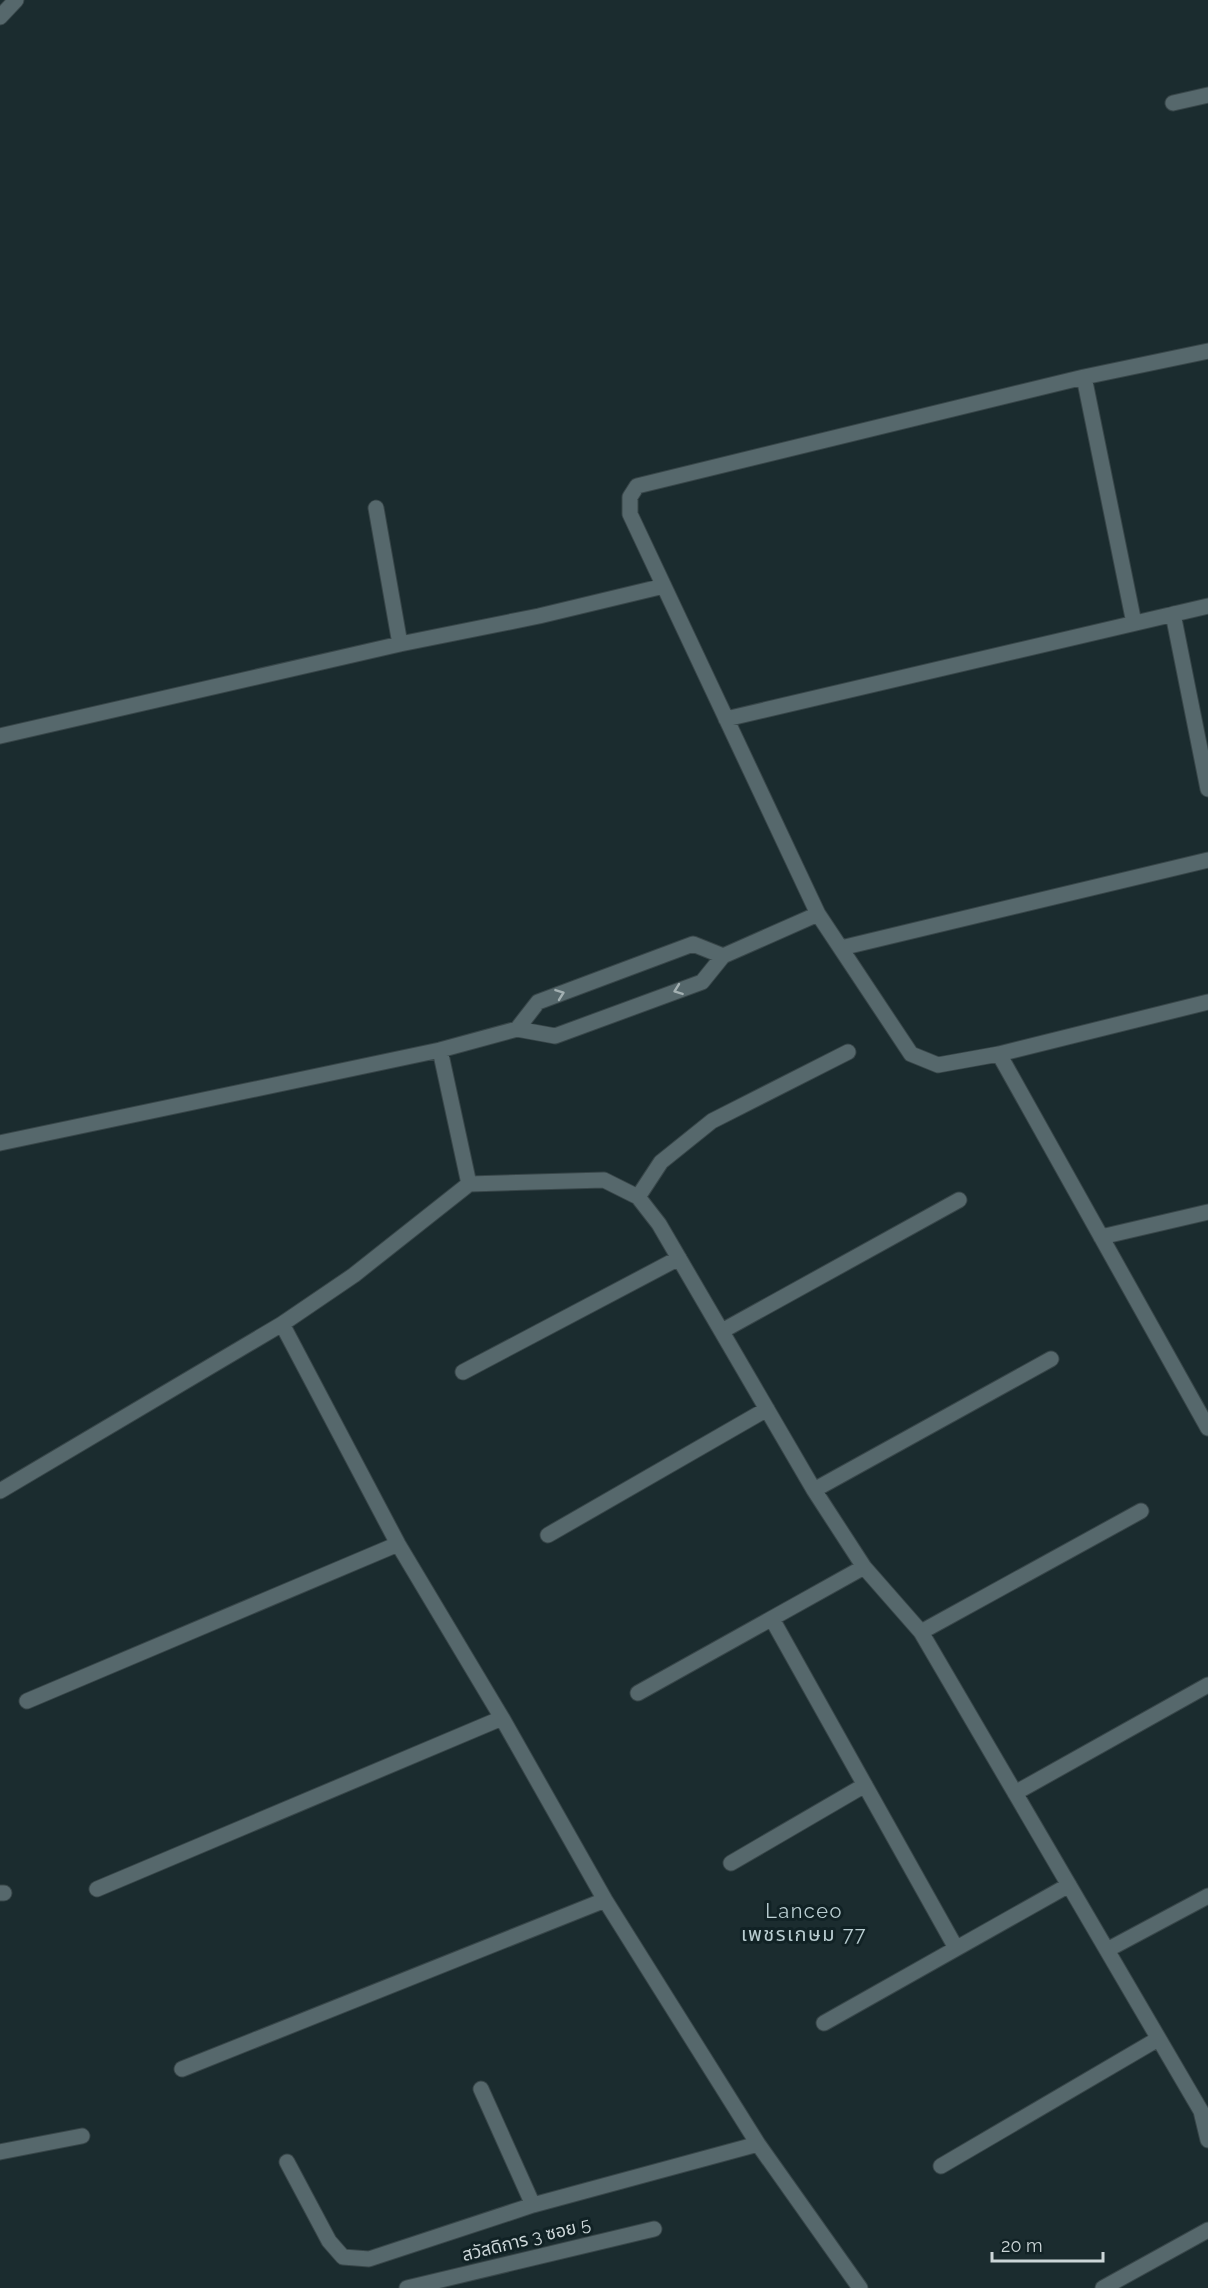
<svg xmlns="http://www.w3.org/2000/svg" width="1208" height="2288" viewBox="0 0 1208 2288" font-family="Raleway,'Noto Sans Thai',sans-serif">
  <rect width="100%" height="100%" fill="#1b2c2f"/>
  <g fill="none" stroke-linecap="round" stroke-linejoin="round">
    <g stroke="#384649" stroke-width="17">
      <path id="minor" d="M0 17 16 0
        M1173 103 1208 95
        M1084 377 1134 623
        M376 508 400 644
        M1173 614 1208 789
        M726 719 1208 606
        M0 736 400 644 539 616 664 586
        M818 914 911 1054 938 1065 999 1054 1208 1002
        M841 948 1208 860
        M517 1029 538 1002 693 944 723 956
        M440 1050 469 1184 604 1180 638 1197 659 1224 814 1490 864 1567 921 1632 1201 2111 1208 2140
        M999 1054 1208 1428
        M0 1143 440 1050 517 1029 555 1036 702 982 723 956 818 914 630 514V497L637 486 1084 377 1208 351
        M469 1184 354 1275 282 1324 398 1544 502 1718 605 1900 758 2144 860 2288
        M638 1197 661 1162 712 1121 848 1052
        M1101 1237 1208 1212
        M722 1331 959 1200
        M463 1372 679 1258
        M814 1490 1051 1359
        M0 1491 282 1324
        M548 1535 767 1409
        M772 1619 956 1948
        M921 1632 1141 1511
        M638 1693 864 1567
        M27 1701 398 1544
        M1015 1793 1208 1685
        M731 1863 865 1785
        M97 1889 502 1718
        M0 1893H4
        M1107 1950 1208 1896
        M824 2023 1069 1885
        M182 2069 605 1900
        M481 2089 533 2205
        M0 2152 82 2136
        M287 2162 329 2241 343 2257 369 2259 533 2205 758 2144
        M941 2166 1158 2039
        M407 2288 654 2229
        M1103 2288 1208 2230"/>
    </g>
    <use href="#minor" stroke="#56686c" stroke-width="15"/>
  </g>
  <defs><path id="oneway-chevron" d="M-2-3.5L2.5 0L-2 3.5" fill="none" stroke-width="1.6" stroke-linecap="round" stroke-linejoin="round" transform="scale(1.5)"/></defs>
  <g stroke="#a3b0b2">
    <use href="#oneway-chevron" transform="translate(678 990) rotate(160)"/>
    <use href="#oneway-chevron" transform="translate(560 994) rotate(-20)"/>
  </g>
  <g text-anchor="middle" dominant-baseline="central" stroke-width="6" stroke-linejoin="round" paint-order="stroke">
    <g font-size="18" fill="#ccd6d8" stroke="#112225">
      <text transform="translate(526 2239) rotate(-14)">สวัสดิการ 3 ซอย 5</text>
    </g>
    <g font-size="20" letter-spacing="1.5" fill="#baced2" stroke="#112225">
      <text x="804" y="1911">Lanceo<tspan x="804" dy="23">เพชรเกษม 77</tspan></text>
    </g>
  </g>
  <path d="M992 2252v9h111v-9" fill="none" stroke="#ccd6d8" stroke-width="3"/>
  <text x="1001" y="2252" font-size="18" fill="#ccd6d8" stroke="#112225" stroke-width="4.5" paint-order="stroke">20 m</text>
</svg>
